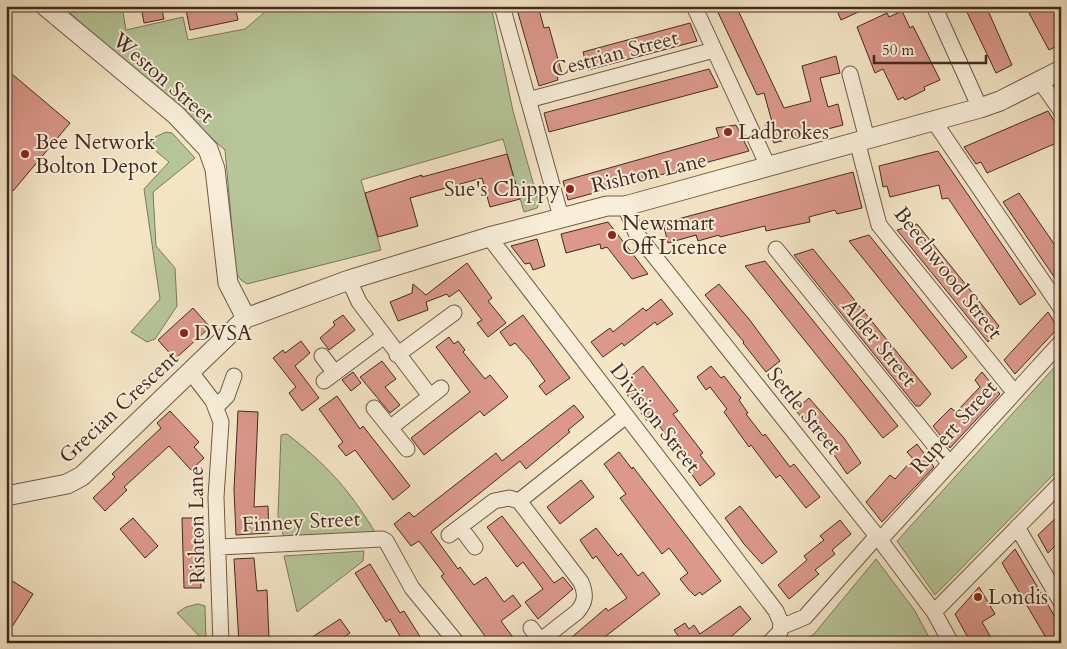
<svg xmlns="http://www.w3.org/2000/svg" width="1067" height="649" viewBox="0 0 1067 649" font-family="Cardo,serif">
  <rect width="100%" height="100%" fill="#f4e5c5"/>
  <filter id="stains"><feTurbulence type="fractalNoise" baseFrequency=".004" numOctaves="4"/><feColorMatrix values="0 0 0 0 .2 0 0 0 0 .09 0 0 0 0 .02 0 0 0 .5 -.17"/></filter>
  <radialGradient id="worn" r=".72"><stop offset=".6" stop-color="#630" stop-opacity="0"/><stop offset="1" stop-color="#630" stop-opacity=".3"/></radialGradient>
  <path fill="#b6c699" stroke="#7c785c" d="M62 6H122L126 30 183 17 188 40 245 29 272 6H491L513 111 539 204 537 208 524 212 503 139 361 180 381 250 247 284 241 280 236 273 225 150Z
    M166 132 172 133 195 158 153 192 156 246 175 268 177 306 155 339 147 342 131 332 160 299 144 189 169 162 152 148 155 137Z
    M1061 360V467L935 595 897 541Z
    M287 434C327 465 348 488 375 532L284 538 278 516 281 435Z
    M364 551 363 561 297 612 284 556Z
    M876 559 915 611 932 643H799L814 634Z
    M198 604 205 606 206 643 177 613 186 607Z"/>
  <path fill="#db988b" stroke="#432a20" d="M141 6H161L164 19 144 23Z
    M206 6H235L238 20 190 30 186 10Z
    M516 6H538L544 28 549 27 562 74 557 76 558 80 539 86Z
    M715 6H736L784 108 811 101 802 66 836 56 840 73 820 78 828 107 838 104 843 125 774 143 765 124 772 122 764 93 757 95Z
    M835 6H871L841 20Z
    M964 6H986L1012 65 996 73Z
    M1042 6H1054L1061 18V44L1049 50 1029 13Z
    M902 11 910 28 913 26 940 80 924 87 925 90 905 100 903 97 898 100 883 69 875 73 857 27 887 13 889 17Z
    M690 23 697 41 588 70 583 52Z
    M6 69 70 123 13 191 6 185Z
    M709 69 718 87 549 132 544 113Z
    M1048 111 1059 129 1055 131 1061 141 987 173 981 162 976 164 964 147Z
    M736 125 749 151 568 200 563 181 719 137 716 128Z
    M938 151 1036 294 1020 305 948 198 942 199 939 185 890 197 887 186 883 187 879 166Z
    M507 154 520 199 490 207 482 178 410 198 418 226 378 237 365 193 422 175V177Z
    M853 172 862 208 837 214 835 210 809 217 810 222 766 231 765 226 720 237 719 235 698 241 696 235 668 243 663 223Z
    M1019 193 1061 254V287L1003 202Z
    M608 222 632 253 648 274 632 279 607 247 601 249 600 244 566 253 561 234Z
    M917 224 999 326 988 342 897 230Z
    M869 235 967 357 952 369 849 241Z
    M537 239 545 266 533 270 530 263 525 264 511 246Z
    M813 249 931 394 920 406H916L794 255Z
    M765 261 898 426 883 438 745 266Z
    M467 263 492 298 488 301 506 323 488 337 477 323 482 320 459 290 449 297 447 294 426 302 428 310 398 321 390 302 412 293 413 284 426 295Z
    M719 284 749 319 780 361 766 372 743 343 744 342 705 295Z
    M661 299 673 314 657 325 655 322 624 346 622 343 603 357 591 342 610 328 613 332 643 308 646 311Z
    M193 308 210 327 175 359 158 340Z
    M1048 312 1058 328 1015 374 1004 360Z
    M343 315 355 330 329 350 320 338 335 325 333 322Z
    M523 315 570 378 546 395 539 386 545 381 529 359 515 343 510 346 500 332Z
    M449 337 454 344 458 341 465 350 463 352 485 379 490 375 508 397 484 416 480 411 424 455 411 438 470 392 436 347Z
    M301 341 310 353 295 366 319 398 302 411 289 393 296 387 273 358 283 350 285 353Z
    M382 361 396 379 385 387 400 405 390 413 360 377Z
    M643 366 678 411 673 414 703 453 700 455 715 474 700 486 686 466 689 464 653 418 648 422 625 392 632 387 626 380Z
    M711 366 721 378 724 376 741 398 739 400 748 413 746 414 763 436 765 434 790 467 794 464 820 497 806 508 780 475 776 478 751 445 749 447 724 412 727 409 710 387 706 390 697 377Z
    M353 372 361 383 351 391 342 380Z
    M982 372 1000 394 950 448 933 426 951 408 956 412 980 387 975 380Z
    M337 396 360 429 363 426 410 486 393 500 355 450 346 456 338 446 343 442 319 409Z
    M809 398 844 438 861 463 847 474 830 449 795 410Z
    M574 405 584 417 568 430 570 432 526 469 520 461 431 532 458 569 460 567 474 585 486 577 504 602 513 595 521 606 501 621 517 643H490L441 576 444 574 419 541 411 546 394 524 409 512 414 517 496 453 502 461Z
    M170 411 199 442 194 447 204 458 191 470 169 446 124 487 127 490 105 511 93 498 115 477 112 474 161 428 157 423Z
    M238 411 258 412 254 507 268 506 269 533 236 535 234 490Z
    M917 444 934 467 882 522 866 502 890 475 895 479 913 459 907 452Z
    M619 452 632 469 633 467 721 581 702 595 700 592 695 596 688 589 680 579 688 573 669 548 662 554 620 498 626 494 604 464Z
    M581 480 594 497 560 524 547 507Z
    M740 506 777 552 762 564 744 544 725 518Z
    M1061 513V540L1048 553 1038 535Z
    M502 516 554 583 563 577 573 589 538 619 525 602 543 589 523 562 517 567 487 527Z
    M133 518 158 546 145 558 120 529Z
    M182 518H199L201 588H184Z
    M840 520 851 534 832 550 835 554 815 570 819 574 789 599 778 585 807 560 804 556 824 540 820 536Z
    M596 528 618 556 621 553 638 576 643 572 660 594 597 643H565L606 608 608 611 627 598 596 556 593 559 580 540Z
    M1015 549 1061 627V643H1049L1002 563Z
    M254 558 257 591 267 590 269 639H259V643H239L234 559Z
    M370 564 400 613 404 611 424 643H404L390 619 386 622 355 573Z
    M6 577 33 594 6 636Z
    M979 587 995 614 982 622 994 643H971L955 614Z
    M740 606 751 619 724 643H683L674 630 685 623 689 629 694 625 700 634Z
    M340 619 350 633 335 643H303Z"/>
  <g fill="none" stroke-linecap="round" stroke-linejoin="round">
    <g stroke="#6f5949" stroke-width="17">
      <path id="minor" d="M502 6 561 217
        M694 6 768 166
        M934 6 980 108
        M850 74 867 139
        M1040 81 1061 111
        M528 100 714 50
        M933 120 1061 308
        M857 141 879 225 1014 392
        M625 206 636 233 880 540 934 612 951 643
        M489 237 776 611 781 623 780 632 769 643
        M776 249 949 463
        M349 280 359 302 430 396
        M397 355 454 313
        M322 356 335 373
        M190 371 213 401 221 422 216 497 221 643
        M324 381 383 337
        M216 407 227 396 234 376
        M374 408 407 449
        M390 428 441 388
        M460 527 475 547
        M1017 527 1061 602
        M449 535 494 501 509 498 519 501
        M880 540 1061 342
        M219 547 382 539 386 541 412 588 457 643
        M934 612 1061 483
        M781 627 805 617 877 536
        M531 628 542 643
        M540 641 577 612C586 602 586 594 581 582L519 501 626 416"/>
    </g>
    <g stroke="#6f5949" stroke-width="21">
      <path id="tertiary" d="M45 6 176 115 208 149 215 169 228 283 246 318
        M6 496 67 484 82 476 246 318 349 280 489 237 607 206H625L980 108 1000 101 1061 70"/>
    </g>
    <use href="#minor" stroke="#f8eed9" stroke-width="15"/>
    <use href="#tertiary" stroke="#f8eed9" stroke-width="19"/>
  </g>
  <g fill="#8f2418" stroke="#f8eed9" stroke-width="2">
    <circle cx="728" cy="132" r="5"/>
    <circle cx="25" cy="154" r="5"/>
    <circle cx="570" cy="189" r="5"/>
    <circle cx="612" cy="235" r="5"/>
    <circle cx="184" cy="333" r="5"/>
    <circle cx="978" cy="597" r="5"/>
  </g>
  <g text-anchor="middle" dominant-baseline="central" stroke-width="4" stroke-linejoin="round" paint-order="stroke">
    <g font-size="21" fill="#432a20" stroke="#f8eed9">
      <text transform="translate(615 54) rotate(-15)">Cestrian Street</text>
      <text transform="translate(163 78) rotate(41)">Weston Street</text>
      <text transform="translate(649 173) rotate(-13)">Rishton Lane</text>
      <text transform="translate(948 273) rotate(52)">Beechwood Street</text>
      <text transform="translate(879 343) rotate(51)">Alder Street</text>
      <text transform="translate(119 407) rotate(-43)">Grecian Crescent</text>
      <text transform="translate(804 411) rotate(51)">Settle Street</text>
      <text transform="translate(655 418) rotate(52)">Division Street</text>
      <text transform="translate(954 427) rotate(-48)">Rupert Street</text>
      <text transform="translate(301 522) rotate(-3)">Finney Street</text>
      <text transform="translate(197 525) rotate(-91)">Rishton Lane</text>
    </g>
    <g font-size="21" fill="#432a20" stroke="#f8eed9" text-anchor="start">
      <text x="738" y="132">Ladbrokes</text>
      <text x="35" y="142">Bee Network<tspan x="35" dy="24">Bolton Depot</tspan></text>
      <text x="560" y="189" text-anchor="end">Sue's Chippy</text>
      <text x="622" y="223">Newsmart<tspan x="622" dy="24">Off Licence</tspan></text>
      <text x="194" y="333">DVSA</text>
      <text x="988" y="597">Londis</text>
    </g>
  </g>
  <rect width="1067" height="649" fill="none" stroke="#f4e5c5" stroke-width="25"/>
  <rect x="8" y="8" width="1052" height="634" fill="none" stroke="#432a20" stroke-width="2.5"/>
  <rect x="12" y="12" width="1042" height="624" fill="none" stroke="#432a20"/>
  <path d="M874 55v8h112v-8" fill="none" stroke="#432a20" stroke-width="2.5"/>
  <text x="882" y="55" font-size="15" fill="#432a20" stroke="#f8eed9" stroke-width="4" paint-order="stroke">50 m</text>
  <rect width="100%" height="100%" filter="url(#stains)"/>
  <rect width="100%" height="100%" fill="url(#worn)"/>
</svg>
